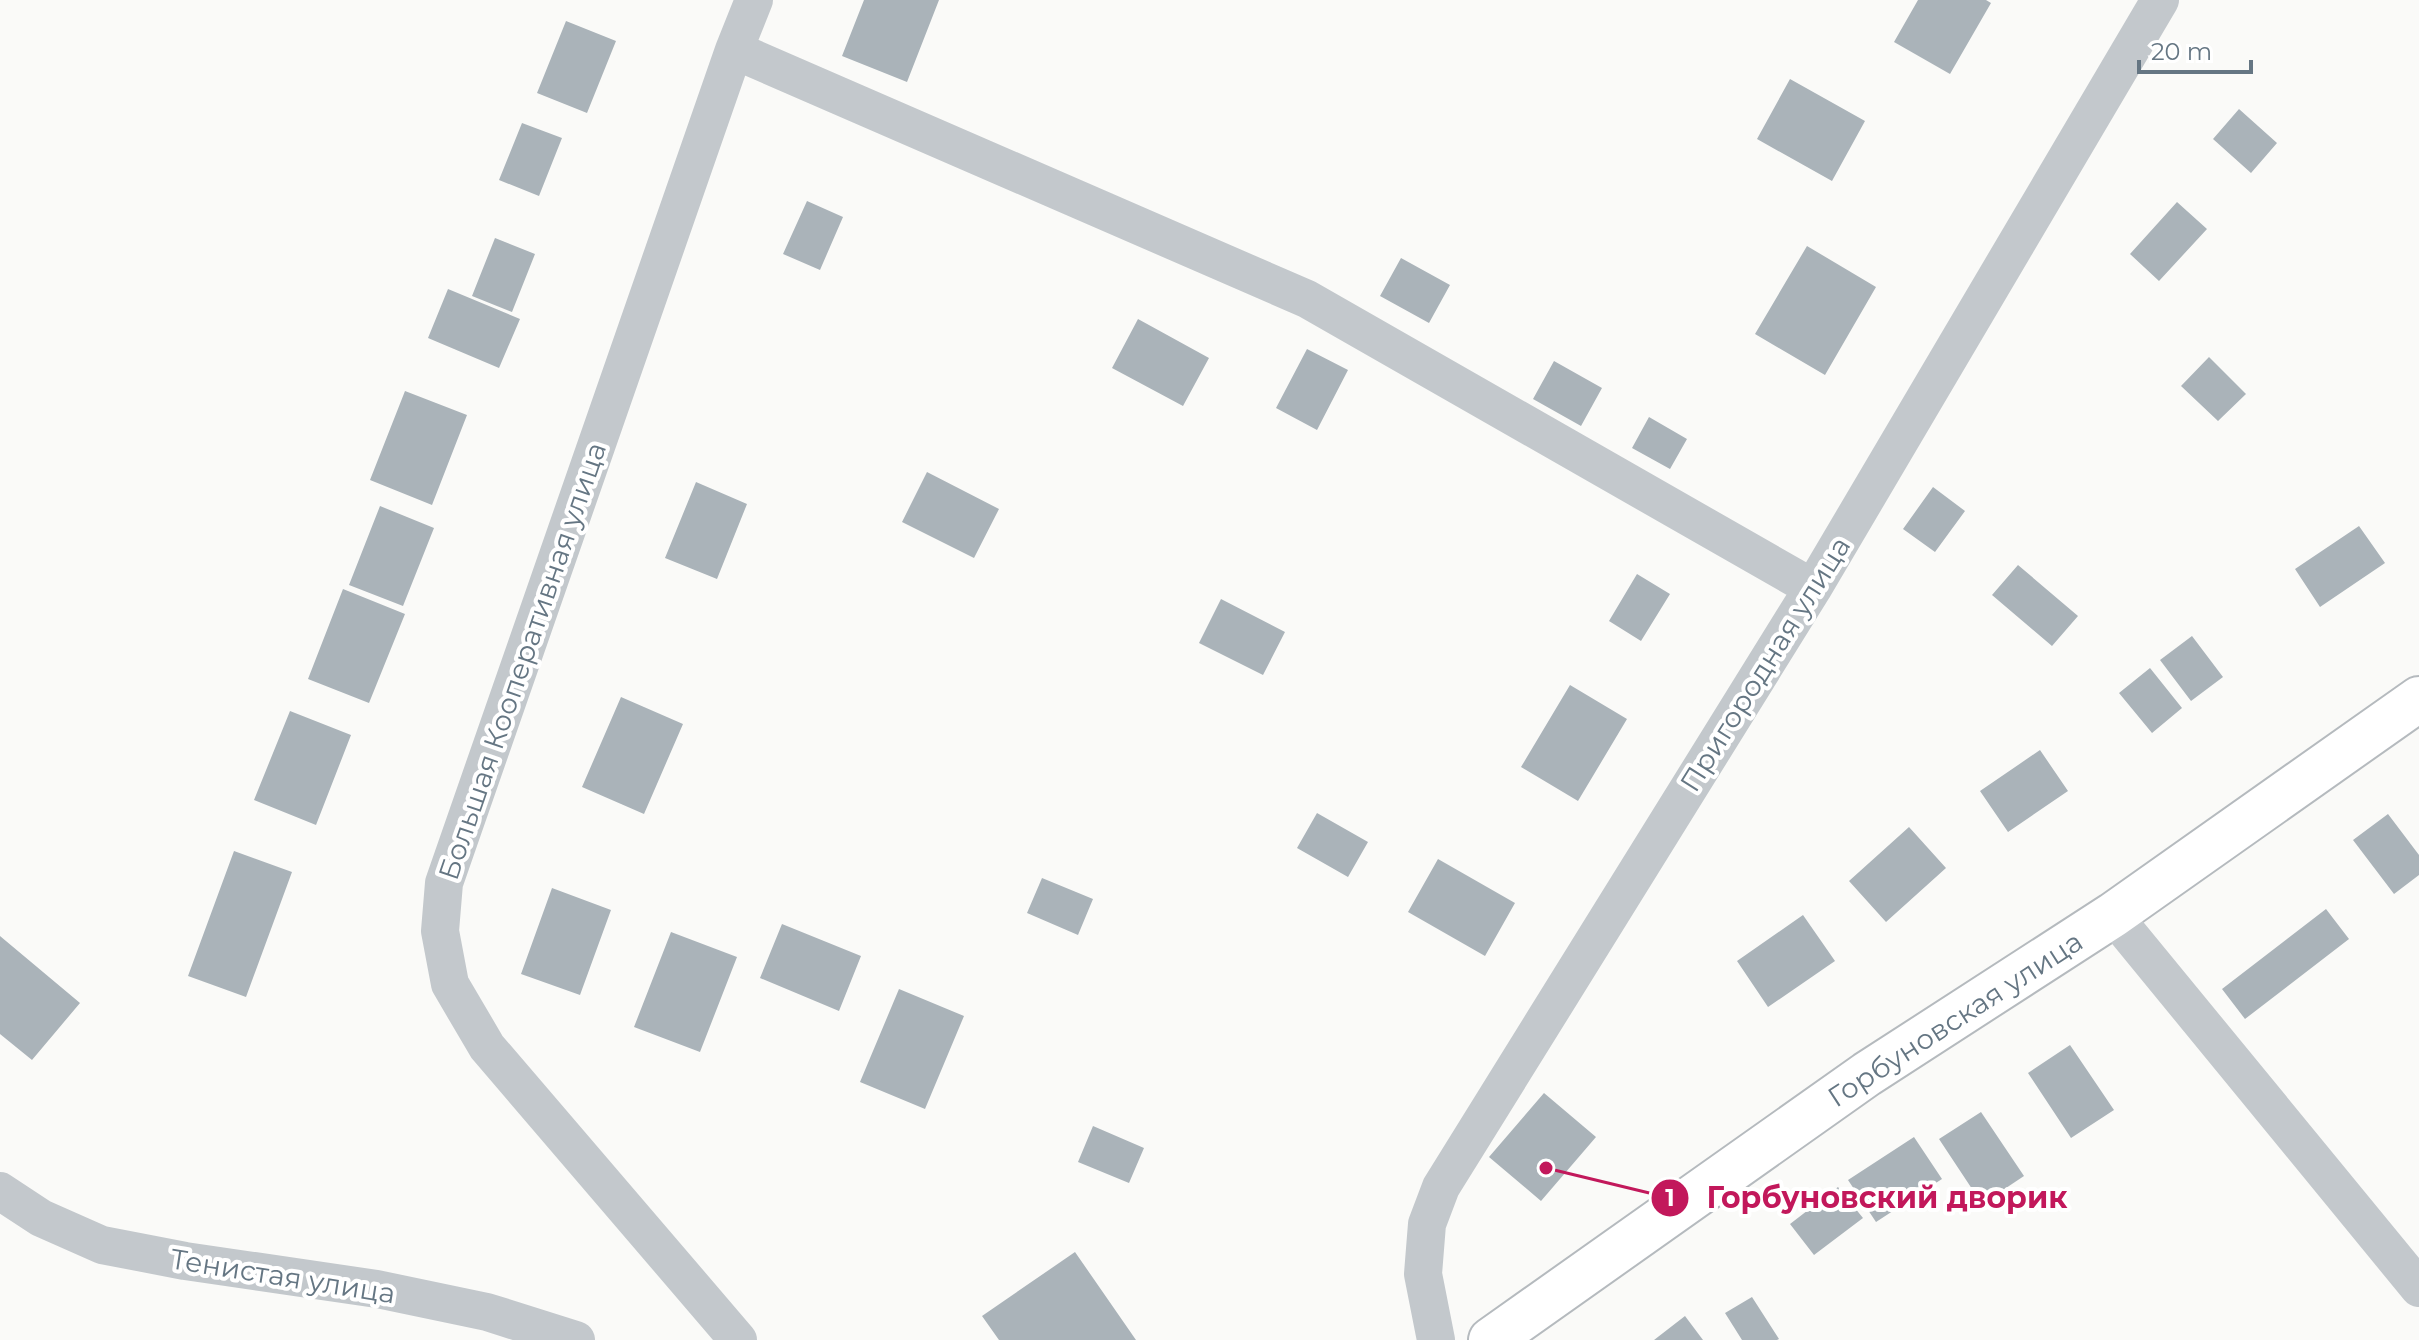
<svg xmlns="http://www.w3.org/2000/svg" width="2419" height="1340" viewBox="0 0 2419 1340" font-family="Montserrat,sans-serif">
  <rect width="100%" height="100%" fill="#fafaf8"/>
  <path fill="#aab3b9" d="M864 0H939L907 82 842 56Z
    M1918 0H1986L1991 3 1950 74 1894 42Z
    M566 21 616 41 587 113 537 93Z
    M1790 79 1865 121 1832 181 1757 139Z
    M2239 109 2277 143 2251 173 2213 139Z
    M522 123 562 138 539 196 499 180Z
    M807 201 843 217 820 270 783 254Z
    M2177 202 2207 229 2159 281 2130 254Z
    M495 238 535 254 512 312 472 296Z
    M1807 246 1876 287 1825 375 1755 334Z
    M1401 258 1450 285 1429 323 1380 296Z
    M448 289 520 319 499 368 428 338Z
    M1138 319 1209 358 1183 406 1112 368Z
    M1307 349 1348 370 1317 430 1276 408Z
    M2209 357 2246 394 2218 421 2181 386Z
    M1554 361 1602 388 1581 426 1533 399Z
    M405 391 467 415 432 505 370 480Z
    M1649 417 1687 439 1670 469 1632 448Z
    M927 472 999 509 974 558 902 522Z
    M696 482 747 504 717 579 665 558Z
    M1933 487 1965 511 1935 552 1903 529Z
    M380 506 434 528 403 606 349 585Z
    M2359 526 2385 563 2320 607 2295 569Z
    M2018 565 2078 616 2052 646 1992 595Z
    M1637 574 1670 594 1641 641 1609 621Z
    M343 589 405 614 369 703 308 679Z
    M1221 599 1285 632 1263 675 1199 643Z
    M2192 636 2223 677 2191 701 2160 660Z
    M2150 668 2182 708 2152 733 2119 693Z
    M1570 685 1627 719 1578 801 1521 767Z
    M621 697 683 724 644 814 582 787Z
    M290 711 351 735 316 825 254 800Z
    M2040 750 2068 791 2008 832 1980 791Z
    M1317 813 1368 842 1348 877 1297 848Z
    M2388 814 2419 855V875L2394 894 2353 840Z
    M1909 827 1946 868 1886 922 1849 881Z
    M234 851 292 872 246 997 188 976Z
    M1438 859 1515 903 1485 956 1408 912Z
    M1042 878 1093 899 1078 935 1027 913Z
    M552 888 611 910 580 995 521 974Z
    M2326 909 2349 939 2245 1019 2222 989Z
    M1803 915 1835 961 1768 1007 1737 961Z
    M782 924 861 956 839 1011 760 978Z
    M671 932 737 957 700 1052 634 1027Z
    M0 936 80 1003 32 1060 0 1034Z
    M899 989 964 1016 925 1109 860 1082Z
    M2070 1045 2114 1110 2071 1138 2028 1073Z
    M1544 1093 1596 1137 1541 1201 1489 1157Z
    M1981 1112 2024 1176 1982 1204 1939 1139Z
    M1093 1126 1144 1148 1129 1183 1078 1162Z
    M1914 1137 1942 1179 1876 1222 1848 1180Z
    M1838 1187 1863 1218 1814 1255 1790 1224Z
    M1075 1252 1136 1340H999L982 1316Z
    M1752 1297 1779 1339 1777 1340H1742L1725 1313Z
    M1685 1316 1703 1340H1654Z"/>
  <g fill="none" stroke-linecap="round" stroke-linejoin="round">
    <g stroke="#b5babe" stroke-width="48">
      <path id="major" d="M1491 1340 1867 1074 2113 915 2419 699"/>
    </g>
    <path stroke="#c3c8cc" stroke-width="38" d="M734 50 1307 299 1813 588
      M2113 915 2419 1288
      M0 1191 41 1218 102 1245 185 1261 377 1289 487 1312 576 1340
      M738 1340 487 1047 450 984 440 931 444 883 734 50 754 0
      M1436 1340 1423 1274 1427 1224 1441 1187 1813 588 2160 0"/>
    <use href="#major" stroke="#fff" stroke-width="44"/>
  </g>
  <g text-anchor="middle" dominant-baseline="central" stroke-width="8" stroke-linejoin="round" paint-order="stroke">
    <g font-size="28" fill="#657683" stroke="#fff">
      <text transform="translate(522 661) rotate(-71)">Большая Кооперативная улица</text>
      <text transform="translate(1765 664) rotate(-58)">Пригородная улица</text>
      <text transform="translate(1955 1019) rotate(-33)">Горбуновская улица</text>
      <text transform="translate(283 1276) rotate(9)">Тенистая улица</text>
    </g>
  </g>
  <path fill="none" stroke="#c2185b" stroke-width="3" d="M1546 1168L1670 1198"/>
  <g fill="#c2185b" stroke="#fff" stroke-width="3">
    <circle cx="1546" cy="1168" r="8"/>
    <circle cx="1670" cy="1198" r="20"/>
  </g>
  <g font-size="24" text-anchor="middle" font-weight="bold" fill="#fff">
    <text x="1670" y="1206">1</text>
  </g>
  <g font-size="30" text-anchor="middle" font-weight="bold" fill="#c2185b" stroke="#fff" stroke-width="8" stroke-linejoin="round" paint-order="stroke">
    <text x="1887" y="1208">Горбуновский дворик</text>
  </g>
  <path d="M2139 60v12h112v-12" fill="none" stroke="#657683" stroke-width="4"/>
  <text x="2151" y="60" font-size="24" fill="#657683" stroke="#ffffff" stroke-width="6" paint-order="stroke">20 m</text>
</svg>
